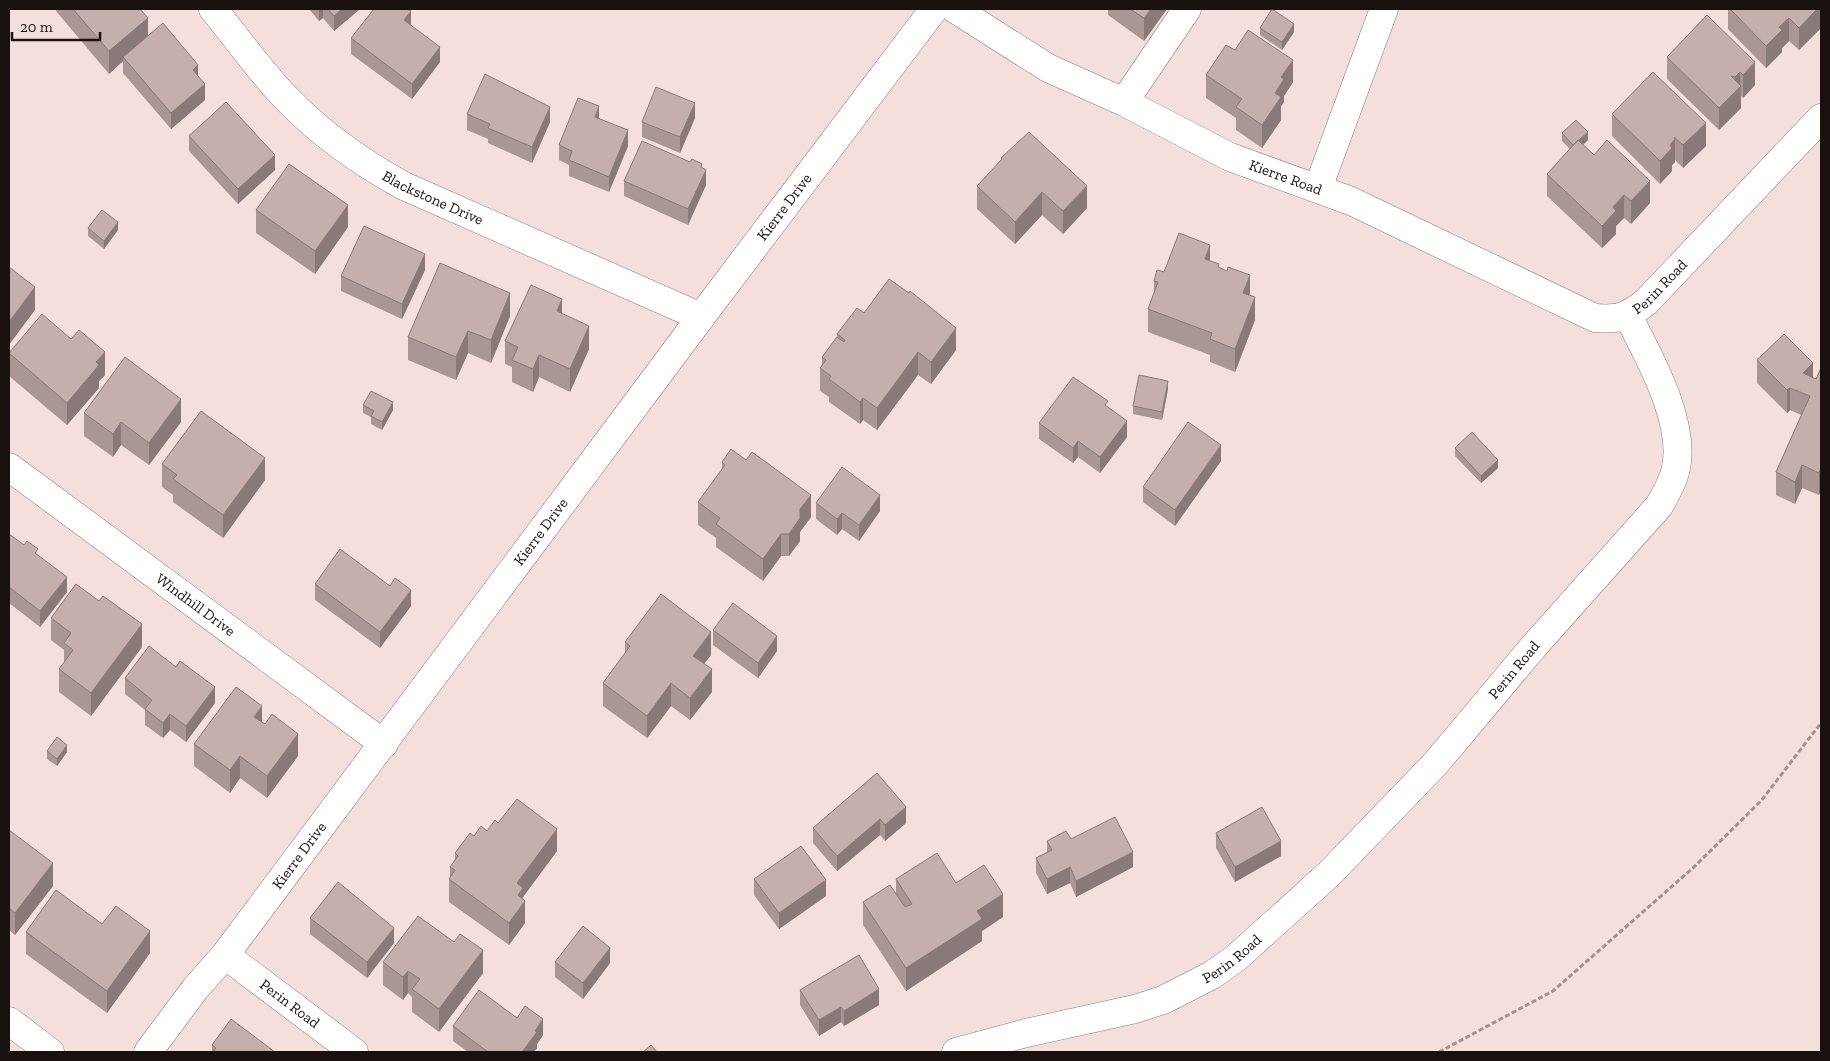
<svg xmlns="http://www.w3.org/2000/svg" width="1830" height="1061" viewBox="0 0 1830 1061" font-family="'Zilla Slab',serif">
  <rect width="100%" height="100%" fill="#f5dfdd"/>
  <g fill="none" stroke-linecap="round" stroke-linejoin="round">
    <g stroke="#8f7b7a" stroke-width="29">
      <g id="minor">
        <path id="s1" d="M213 9C238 39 261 73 288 100 322 135 362 163 404 186L701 317"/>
        <path id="s2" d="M955 9 1048 68 1124 102 1230 157 1351 201 1595 318C1619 320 1627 317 1646 302L1821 118"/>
        <path d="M1124 102 1187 9"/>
        <path d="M1318 188 1384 9"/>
        <path id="s3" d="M9 467 384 744"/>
        <path id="s4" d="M225 955 354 1052"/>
        <path d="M9 1021 50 1052"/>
        <path id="s5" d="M148 1052 195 989 225 955 701 317 934 9"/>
        <path id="s6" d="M956 1052 1026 1033 1135 1009 1163 1000 1212 975 1236 958 1329 874 1436 763 1534 646 1659 506C1665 495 1672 484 1675 472 1688 425 1649 357 1628 316"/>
      </g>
    </g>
    <path stroke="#a1918f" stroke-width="3" stroke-dasharray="5 2.5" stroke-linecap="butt" d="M1439 1052 1553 991 1694 867 1761 801 1821 723"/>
    <use href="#minor" stroke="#fff" stroke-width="28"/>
  </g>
  <path fill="#a99695" d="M56 9H140L148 36 198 76 205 100 171 129 123 73V61L109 74 56 11Z
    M309 9H360L334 31 323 18 319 21Z
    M1108 9H1167L1144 41 1108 15Z
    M1728 9H1820V29L1799 50 1789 41 1782 48V52L1766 68 1728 29Z
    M1707 15 1755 85 1743 98 1741 96V108L1719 130 1667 79V57Z
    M411 25 440 62 412 99 351 54V38Z
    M1260 28 1294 32 1282 50 1260 35Z
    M1206 75 1293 82 1284 96V102L1281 106V120L1262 148 1236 130V118L1206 98Z
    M467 114 550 122 532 163 488 143V139L467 130Z
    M1612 114 1706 146 1683 168 1675 160V162L1672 165V171L1660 184 1612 136Z
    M599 118 628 146 609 192 569 176V165L559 160V145Z
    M695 118 680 153 642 137V122Z
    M1562 133 1588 140 1583 145 1650 203 1631 224 1624 218 1616 226V234L1602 248 1547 196V174L1570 149 1562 141Z
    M189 136 275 170 238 204 189 151Z
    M1001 158 1087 208 1063 234 1042 215 1015 244 977 209V186L1001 161Z
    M702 168 706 185 688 225 624 196V181Z
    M256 210 348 227 315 274 256 233Z
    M88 228 118 230 104 249 88 236Z
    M1210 261 1250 295 1255 320 1235 372 1210 362V355L1148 332V309L1154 295V281L1164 272Z
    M425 270 402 319 341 291V276Z
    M864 313 956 350 931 384 918 375 877 430 863 420 860 424 829 402V397L820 391V368L822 365V357L837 337V334Z
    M562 314 589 349 570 392 539 377 533 392 512 382V367L505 364V341Z
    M510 316 491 363 468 353 456 380 408 360V337Z
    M9 353 105 375 99 381V388L67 425 9 376Z
    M1757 360 1816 379 1821 368 1819 495 1802 488 1795 504 1776 495V472L1801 415 1790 410 1787 413 1757 383Z
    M1168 389 1162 420 1133 414V406Z
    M363 405 393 410 382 430 371 424V417L363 413Z
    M1108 407 1127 437 1100 473 1078 457 1073 463 1039 439V423Z
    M84 413 181 422 149 465 121 445 113 457 84 436Z
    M1455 448 1498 468 1481 483 1455 456Z
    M746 460 811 517 800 532V541L789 556H781L763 581 716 547V538L698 525V502L722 469V462Z
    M1221 461 1175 526 1143 502V487Z
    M162 464 265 480 223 538 173 502V495L162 487Z
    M816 503 880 511 859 541 842 529 837 535 816 519Z
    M9 534 38 555 67 592 40 627 9 603Z
    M315 584 390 586 411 606 380 648 315 600Z
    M51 618 142 647 91 716 59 692V669L64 663V650L51 640Z
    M713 630 777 651 758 678 713 645Z
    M625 642 711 655 704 664 712 692 690 720 671 706 647 738 603 706V683L625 654Z
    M125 678 215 703 186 742 170 730 163 738 145 725V710L125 694Z
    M262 723 298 756 267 798 240 778 230 793 194 766V744Z
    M47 751 67 752 57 766 47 759Z
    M877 773 906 823 885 841 880 835 837 871 813 843V828Z
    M498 823 557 851 523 897 525 923 509 945 449 902V879L450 878V867L455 860V853L474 836 487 831Z
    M9 830 53 886 15 935 9 930Z
    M1216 833 1281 856 1235 882 1216 848Z
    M1071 839 1133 867 1076 897 1070 883 1047 894 1036 873V858L1047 852V841Z
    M754 879 826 896 779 929 754 895Z
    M896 879 956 883 1003 917 982 931V941L906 991 863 925V902L896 893Z
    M310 918 394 943 367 978 310 934Z
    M102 924 150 953 107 1013 26 954V932Z
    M383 962 483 973 439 1032 412 1012V997L408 993 403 1000 383 985Z
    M555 962 610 963 583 999 555 977Z
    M800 990 879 1005 844 1026 841 1022 819 1036 800 1005Z
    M517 1018 543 1035 537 1044V1048L534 1052H468L453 1041V1026Z
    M212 1045 275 1052H212Z"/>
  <path fill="#897a79" d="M319 9H323V18L319 21Z
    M342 9H360L334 31V16Z
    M1151 9H1167L1144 41V18Z
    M1817 9H1820V29L1799 50V28Z
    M411 11V26L404 20Z
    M148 18V40L123 57V61L109 74V51Z
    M1789 18V41L1782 48V52L1766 68V46L1779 27Z
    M1294 24V32L1282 50V42Z
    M440 47V62L412 99V84Z
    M1293 60V82L1284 96V102L1281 106V120L1262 148V125L1281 77Z
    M1755 62V85L1743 98V75Z
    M198 65V80L193 70Z
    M1740 72 1741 108 1719 130V108L1735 92V77Z
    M205 84V100L171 129V113Z
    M695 103V118L680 153V137Z
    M599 106V122L595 117Z
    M550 107V122L532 163V147Z
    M1706 123V146L1683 168V145Z
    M628 130V146L609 192V177Z
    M1588 132V140L1574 153V145Z
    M1675 139V162L1672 165V171L1660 184V161L1670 145Z
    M275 155V170L238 204V189Z
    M702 164V179L706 170V185L688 225V209Z
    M1650 181V203L1631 224V201Z
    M1087 186V208L1063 234V211Z
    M1042 192V215L1015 244V222Z
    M1624 195V218L1616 226V234L1602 248V226L1613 207Z
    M348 205V227L315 274V251Z
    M118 222V230L104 249V241Z
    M1210 245V267L1205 259Z
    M425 254V270L402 319V304Z
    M1250 275V297L1243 293Z
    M35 287V310L9 345V322Z
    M510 293V316L491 363V340Z
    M1255 297V320L1235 372V349Z
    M562 299V322L557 311Z
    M589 326V349L570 392V369Z
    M956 328V350L931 384V362Z
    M468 331V353L456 380V357Z
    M105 352V375L99 381V388L67 425V403L96 362Z
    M918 352V375L877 430V408Z
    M539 355V377L533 392V369Z
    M1813 363V385L1803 373Z
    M1168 381V389L1162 420V412Z
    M1790 388V410L1787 413V390Z
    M863 398V420L860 424V402Z
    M181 399V422L149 465V443Z
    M393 402V410L382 430V422Z
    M1127 421V437L1100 473V457Z
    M121 422V445L113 457V434Z
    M1078 441V457L1073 463V448Z
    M1221 445V461L1175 526V510Z
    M265 458V480L223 538V515Z
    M1498 460V468L1481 483V476Z
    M1802 465V488L1795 504V482Z
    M1821 468V491L1819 495V473Z
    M811 495V517L800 532V541L789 556V534L800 509Z
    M880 495V511L859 541V525Z
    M842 513V529L837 535V519Z
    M781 534V556L763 581V559Z
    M67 577V592L40 627V611Z
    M411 590V606L380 648V632Z
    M142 624V647L91 716V693Z
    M711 632V655L693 678V656Z
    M777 636V651L758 678V663Z
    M712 669V692L690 720V698Z
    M671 683V706L647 738V716Z
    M215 687V703L186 742V726Z
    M262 706V729L254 717Z
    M170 714V730L163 738V723Z
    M298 734V756L267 798V776Z
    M67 745V752L57 766V759Z
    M240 756V778L230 793V770Z
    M906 807V823L885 841V825Z
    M880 819V835L837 871V856Z
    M557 829V851L523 897V903L525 901V923L509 945V923L517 883Z
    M1281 841V856L1235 882V867Z
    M1133 852V867L1076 897V881Z
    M53 863V886L15 935V913Z
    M1070 867V883L1047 894V879Z
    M826 880V896L779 929V913Z
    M1003 894V917L982 931V941L906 991V968L977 911Z
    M394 928V943L367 978V962Z
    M150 931V953L107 1013V991Z
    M610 948V963L583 999V983Z
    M483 950V973L439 1032V1009Z
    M408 971V993L403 1000V977Z
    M879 989V1005L844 1026V1011Z
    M841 1007V1022L819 1036V1020Z
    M543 1019V1035L537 1044V1048L534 1052H522L535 1031Z"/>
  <path fill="#c4afad" stroke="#897a79" d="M73 9H140L148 18 109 51Z
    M328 9H342L334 16Z
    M374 9H408L411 11 404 20 440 47 412 84 351 38Z
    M1130 9H1151L1144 18Z
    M1272 9 1294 24 1282 42 1260 28Z
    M1730 9H1817L1799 28 1789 18 1779 27 1782 30 1766 46Z
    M1707 15 1755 62 1743 75 1740 72 1735 77 1731 76 1741 86 1719 108 1667 57Z
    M163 23 198 65 193 70 205 84 171 113 123 57Z
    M1248 30 1293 60 1281 77 1284 79 1275 93 1281 97 1262 125 1236 107 1242 99 1206 75 1226 45 1235 50Z
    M1653 72 1706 123 1683 145 1674 137 1675 139 1670 145 1672 148 1660 161 1612 114Z
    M485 74 550 107 532 147 488 128 490 124 467 114Z
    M656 87 695 103 680 137 642 122Z
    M578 98 599 106 595 117 628 130 609 177 569 160 572 151 559 145Z
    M226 102 275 155 238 189 189 136Z
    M1576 120 1588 132 1573 145 1562 133Z
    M1029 132 1087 186 1063 211 1042 192 1015 222 977 186 1002 159 1001 158Z
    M1578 140 1594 155 1607 140 1650 181 1631 201 1624 195 1613 207 1616 211 1602 226 1547 174Z
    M642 141 690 162 692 159 702 164 701 167 706 170 688 209 624 181Z
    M289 164 348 205 315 251 256 210Z
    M102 210 118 222 104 241 88 228Z
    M364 226 425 254 402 304 341 276Z
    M1179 233 1210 245 1205 259 1219 264 1218 267 1227 271 1228 267 1250 275 1243 293 1255 297 1235 349 1210 339 1212 333 1148 309 1158 282 1154 281 1157 270 1164 272Z
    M440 263 510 293 491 340 468 331 456 357 408 337Z
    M9 267 35 287 9 322Z
    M889 279 909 293 910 291 956 328 931 362 918 352 877 408 863 398 860 402 829 379 831 376 820 368 826 360 822 357 837 337 844 342 845 340 837 334 857 308 864 313Z
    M531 285 562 299 557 311 589 326 570 369 539 355 533 369 512 360 518 347 505 341Z
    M42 314 71 339 79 330 105 352 96 362 99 365 67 403 9 353Z
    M1784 334 1813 363 1803 373 1816 379 1821 368V468L1819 473 1802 465 1795 482 1776 472 1810 396 1790 388 1787 390 1757 360Z
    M125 357 181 399 149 443 121 422 113 434 84 413Z
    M1139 375 1168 381 1162 412 1133 406Z
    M1073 377 1108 401 1105 405 1127 421 1100 457 1078 441 1073 448 1039 423Z
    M371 391 393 402 382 422 371 416 374 411 363 405Z
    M201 411 265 458 223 515 173 479 177 475 162 464Z
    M1188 422 1221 445 1175 510 1143 487Z
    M1472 432 1498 460 1481 476 1455 448Z
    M731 449 746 460 752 452 811 495 800 509V518L789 534H781L763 559 716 524 720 518 698 502 725 465 722 462Z
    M842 467 880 495 859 525 842 513 837 519 816 503Z
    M9 534 24 545 27 541 38 549 35 553 67 577 40 611 9 587Z
    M340 549 390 586 395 578 411 590 380 632 315 584Z
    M76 584 99 601 103 596 142 624 91 693 59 669 73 650 64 643 71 633 51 618Z
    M661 594 711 632 693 656 712 669 690 698 671 683 647 716 603 683 630 646 625 642Z
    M733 603 777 636 758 663 713 630Z
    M149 646 176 667 180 661 215 687 186 726 170 714 163 723 145 709 152 700 125 678Z
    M236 687 262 706 254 717 265 724 272 714 298 734 267 776 240 756 230 770 194 744Z
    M57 737 67 745 57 759 47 751Z
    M877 773 906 807 885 825 880 819 837 856 813 828Z
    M517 799 557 829 517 883 523 888 518 895 525 901 509 923 449 879 455 870 450 867 458 856 455 853 470 833 474 836 481 826 487 831 495 820 498 823Z
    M1262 807 1281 841 1235 867 1216 833Z
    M1115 817 1133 852 1076 881 1070 867 1047 879 1036 858 1052 850 1047 841 1066 831 1071 839Z
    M9 830 53 863 15 913 9 908Z
    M801 846 826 880 779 913 754 879Z
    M937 853 956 883 984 865 1003 894 977 911 982 919 906 968 863 902 890 885 905 907 912 904 896 879Z
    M338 882 394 928 367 962 310 918Z
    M56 890 102 924 116 906 150 931 107 991 26 932Z
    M418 916 454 942 460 934 483 950 439 1009 412 989 420 979 408 971 403 977 383 962Z
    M583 926 610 948 583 983 555 962Z
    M859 955 879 989 844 1011 841 1007 819 1020 800 990Z
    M479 990 517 1018 525 1006 543 1019 535 1031 537 1032 522 1052H488L453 1026Z
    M231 1019 275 1052H213L216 1048 212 1045Z
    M651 1045 657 1052H643Z"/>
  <g text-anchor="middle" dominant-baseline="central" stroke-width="4" stroke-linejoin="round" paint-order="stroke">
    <g font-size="15" fill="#181110" stroke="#f5dfdd">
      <text stroke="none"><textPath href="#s2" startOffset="372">Kierre Road</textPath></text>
      <text stroke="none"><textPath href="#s1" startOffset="294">Blackstone Drive</textPath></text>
      <text stroke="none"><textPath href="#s5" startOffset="1058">Kierre Drive</textPath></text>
      <text stroke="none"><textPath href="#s2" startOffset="788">Perin Road</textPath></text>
      <text stroke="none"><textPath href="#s5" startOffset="652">Kierre Drive</textPath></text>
      <text stroke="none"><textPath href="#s3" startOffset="232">Windhill Drive</textPath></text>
      <text stroke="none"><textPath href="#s6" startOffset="699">Perin Road</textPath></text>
      <text stroke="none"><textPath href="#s5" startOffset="248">Kierre Drive</textPath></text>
      <text stroke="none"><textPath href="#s6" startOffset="294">Perin Road</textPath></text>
      <text stroke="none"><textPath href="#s4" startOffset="81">Perin Road</textPath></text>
    </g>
  </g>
  <rect width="1830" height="1061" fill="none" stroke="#181110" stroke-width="20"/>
  <path d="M12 32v8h88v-8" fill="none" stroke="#181110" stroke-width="2.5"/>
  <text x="20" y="32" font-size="15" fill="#181110" stroke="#f5dfdd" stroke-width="4" paint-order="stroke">20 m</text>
</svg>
